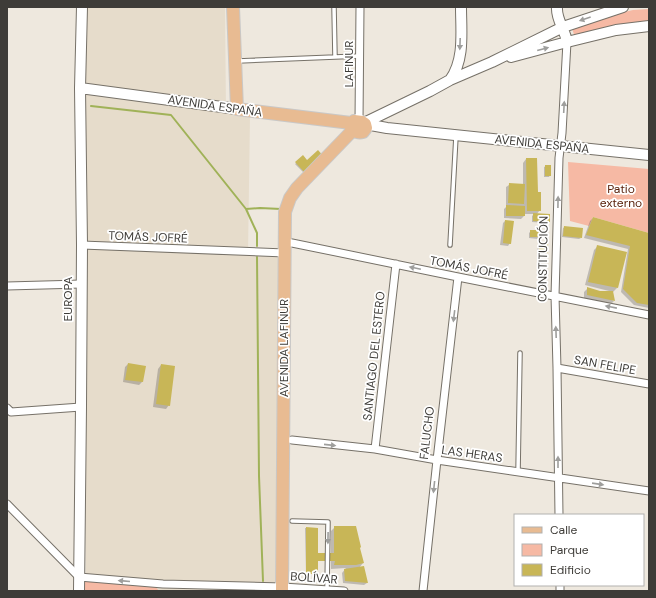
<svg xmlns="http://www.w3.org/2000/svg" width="656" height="598" viewBox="0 0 656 598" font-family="'DM Sans',sans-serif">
  <rect width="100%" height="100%" fill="#eee8de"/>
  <path fill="#e6dccb" d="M85 7H225L226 113 250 116 248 254 278 256 279 258 277 580 275 582H249L248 591H86Z"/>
  <path fill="#f6b9a4" d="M649 9V22L575 38 572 28 603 17 633 10Z
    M568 162 649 169V233L593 217 589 226 570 221Z
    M87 581 155 586 159 591H81V585Z"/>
  <path fill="#0003" d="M303 157 305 174 295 164Z
    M526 159 537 193 540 210 536 215 549 221 547 223 532 222V216L534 214H524V216L521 219 504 218V209L507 206 506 205V187L509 185H523V163Z
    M546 166 550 175 549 177H544V167Z
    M593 218 649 234V308L634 305 621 292 628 249 584 238 590 221Z
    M505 221 510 243 508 246 500 245 503 223Z
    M565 227 581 238 579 239 562 237 563 228Z
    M531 231 540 237 538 239 529 238V233Z
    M539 244 547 252 545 254H537L538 245Z
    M598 246 617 288 613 292 585 285 594 250Z
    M588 288 614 301 611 304 584 299V292Z
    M128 364 144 367 142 382 139 385 123 382 125 367Z
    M161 365 169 405 166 409 153 407 158 369Z
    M335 527 359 548 363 563 359 568 367 583 364 585 343 583 342 573 346 568 331 569V561H317L316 574H306L305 528H317V554H331V531Z"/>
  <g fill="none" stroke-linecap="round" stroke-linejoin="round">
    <path stroke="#a0b258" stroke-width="2" d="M91 106 171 115 246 209 257 233V246
      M246 209 260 208 281 209
      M257 257 259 476 263 581"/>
  </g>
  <path fill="#c8b657" d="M318 150 325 158 306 174 295 162 303 155 307 160Z
    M526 158H537L538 192H541V211H527Z
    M545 165H551V176H545Z
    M509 183 525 184 524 204 508 203Z
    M506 205 525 206V216H506Z
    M533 213 550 214V222L533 221Z
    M593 217 649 233V305L637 303 623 289 630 246 586 235Z
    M505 220 514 221 511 244 503 243Z
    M564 226 583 228 582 238 563 236Z
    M530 230H541V237H530Z
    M539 243H548V253L539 252Z
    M597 245 627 252 618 288 588 282Z
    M587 287 600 291H613L615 301 587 295Z
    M128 363 146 366 143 382 125 380Z
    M161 364 175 366 170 406 156 404Z
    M334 526H356L361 547 360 548 364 563 356 565H334L335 561H318V574H306V527L318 528V553H334Z
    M364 566 368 583 345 581 344 569Z"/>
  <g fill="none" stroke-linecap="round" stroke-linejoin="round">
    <g stroke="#767168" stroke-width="5.5">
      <path id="lane" d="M334 7 335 57
        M238 61 360 56
        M450 245 456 136
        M518 472 520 353
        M292 521 328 522 327 590"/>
    </g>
    <g stroke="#767168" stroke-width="9">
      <path id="street" d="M359 121 360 7
        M285 242 292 243 458 277 649 315
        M82 245 285 253
        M7 286 81 284
        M557 368 649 384
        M7 408 11 412 81 407
        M292 440 375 449 437 460 649 491
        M375 449 396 264
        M7 504 79 577 163 584 283 587 344 591
        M559 515 557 368 555 296 559 158 562 133 567 42
        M560 585V591
        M423 591 437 460 458 277"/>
    </g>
    <g stroke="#767168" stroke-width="12">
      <path id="secondary" d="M557 7C556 20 565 29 567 42
        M511 57 567 42 616 30 649 26
        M450 80C465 60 461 31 461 7
        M80 88 237 109
        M364 123 430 91 450 80 492 62 563 27 623 7
        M365 124 387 128 649 155
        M79 591 81 407 82 245 80 88 82 7"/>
    </g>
    <g stroke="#c9c8c7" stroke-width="14">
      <path id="primary" d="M233 7 237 109 351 123
        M354 121 362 122 365 124 366 128 363 132C359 133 354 132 351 129L350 124Z
        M282 591 285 212 290 198 297 188 352 131"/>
    </g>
    <use href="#lane" stroke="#fff" stroke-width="3.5"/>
    <use href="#street" stroke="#fff" stroke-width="7"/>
    <use href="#secondary" stroke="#fff" stroke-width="10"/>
    <use href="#primary" stroke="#e8bb92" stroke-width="12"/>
  </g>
  <defs><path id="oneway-solid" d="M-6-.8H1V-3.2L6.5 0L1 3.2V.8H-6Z"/></defs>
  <g fill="#9e9e9c">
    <use href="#oneway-solid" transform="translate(585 19) rotate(161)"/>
    <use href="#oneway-solid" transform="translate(460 44) rotate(92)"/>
    <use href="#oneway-solid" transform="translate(543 49) rotate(-15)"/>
    <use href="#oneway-solid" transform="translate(564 107) rotate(-87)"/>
    <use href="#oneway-solid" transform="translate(558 202) rotate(-89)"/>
    <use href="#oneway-solid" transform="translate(415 268) rotate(-168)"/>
    <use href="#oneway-solid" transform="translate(611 307) rotate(-169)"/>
    <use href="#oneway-solid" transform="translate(454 316) rotate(97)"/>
    <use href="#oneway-solid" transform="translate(556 332) rotate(-92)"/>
    <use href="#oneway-solid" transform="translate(330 445) rotate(6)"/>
    <use href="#oneway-solid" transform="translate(558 462) rotate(-90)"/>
    <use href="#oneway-solid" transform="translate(598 484) rotate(8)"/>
    <use href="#oneway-solid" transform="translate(434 487) rotate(96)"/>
    <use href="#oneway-solid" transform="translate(328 538) rotate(91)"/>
    <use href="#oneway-solid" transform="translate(124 581) rotate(-175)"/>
  </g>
  <g text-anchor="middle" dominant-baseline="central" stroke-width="3.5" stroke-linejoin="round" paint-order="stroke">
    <g font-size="12" fill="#3e3c38" stroke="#fff">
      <text transform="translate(349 64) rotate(-90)">LAFINUR</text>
      <text transform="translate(215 106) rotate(8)">AVENIDA ESPAÑA</text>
      <text transform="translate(542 144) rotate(6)">AVENIDA ESPAÑA</text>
      <text transform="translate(148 237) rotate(2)">TOMÁS JOFRÉ</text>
      <text transform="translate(543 259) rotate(-89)">CONSTITUCIÓN</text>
      <text transform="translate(469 268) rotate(11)">TOMÁS JOFRÉ</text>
      <text transform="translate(68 299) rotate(-90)">EUROPA</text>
      <text transform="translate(284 348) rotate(-90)">AVENIDA LAFINUR</text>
      <text transform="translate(374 356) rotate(-84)">SANTIAGO DEL ESTERO</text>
      <text transform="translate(605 365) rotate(10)">SAN FELIPE</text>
      <text transform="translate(427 433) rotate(-83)">FALUCHO</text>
      <text transform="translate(472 454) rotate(8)">LAS HERAS</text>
      <text transform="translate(314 578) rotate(4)">BOLÍVAR</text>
    </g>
    <g font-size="12" fill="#5a220c" stroke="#fff">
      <text x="621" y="189">Patio<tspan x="621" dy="14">externo</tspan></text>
    </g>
  </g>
  <rect width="656" height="598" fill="none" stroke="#3e3c38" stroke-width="16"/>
  <rect x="514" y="514" width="130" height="72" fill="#ffffff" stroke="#b2b1af"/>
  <rect x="522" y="527" width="20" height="6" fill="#e8bb92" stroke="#b2b1af"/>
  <text x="550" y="534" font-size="12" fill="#3e3c38">Calle</text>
  <rect x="522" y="544" width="20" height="12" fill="#f6b9a4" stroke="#b2b1af"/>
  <text x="550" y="554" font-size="12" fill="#3e3c38">Parque</text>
  <rect x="522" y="564" width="20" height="12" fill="#c8b657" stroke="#b2b1af"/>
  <text x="550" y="574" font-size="12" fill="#3e3c38">Edificio</text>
</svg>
